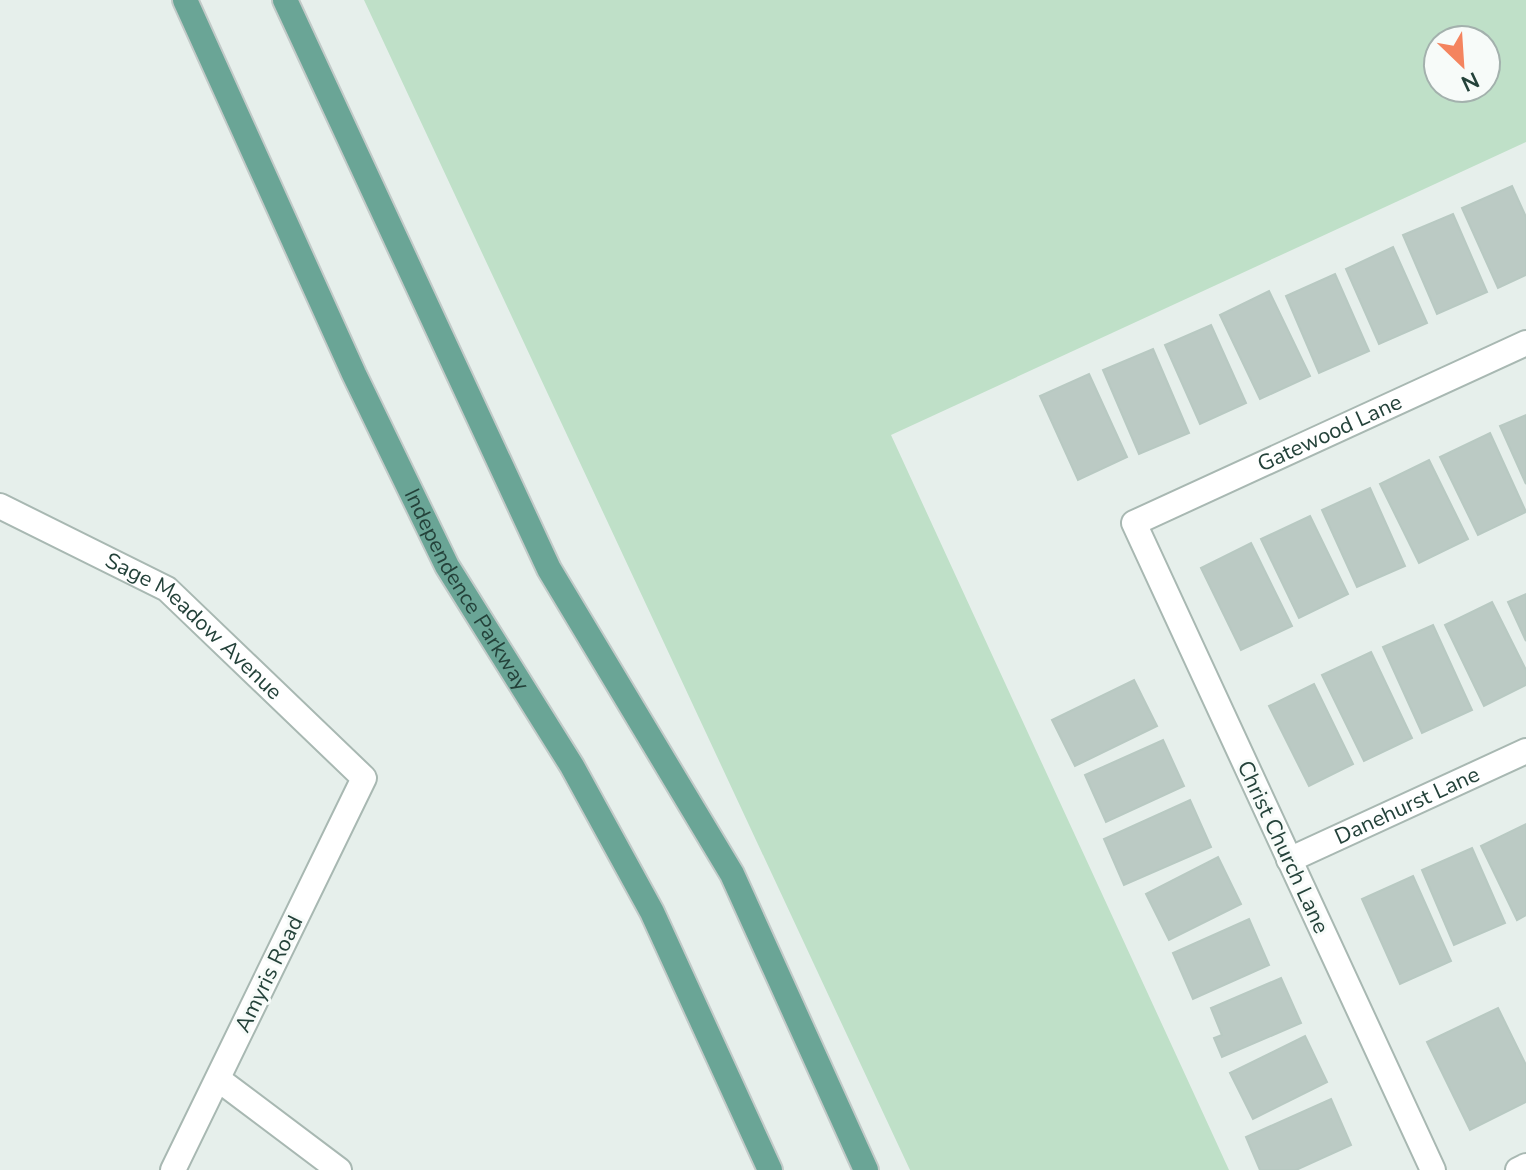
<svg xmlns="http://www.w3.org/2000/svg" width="1526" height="1170" viewBox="0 0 1526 1170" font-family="'Nunito Sans',sans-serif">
  <rect width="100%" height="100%" fill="#e6efeb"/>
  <path fill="#bfe0c8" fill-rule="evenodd" d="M364 0H1526V142L891 435 1229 1170H910ZM1438 40H1486V88H1438Z"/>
  <path fill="#bbcac4" stroke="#b8c9c2" stroke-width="2" d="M1512 186 1526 217V275L1498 288 1462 208Z
    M1453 214 1487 292 1437 314 1403 235Z
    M1393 247 1427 323 1379 344 1346 269Z
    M1335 274 1369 351 1319 373 1286 296Z
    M1269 291 1310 376 1260 399 1220 315Z
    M1211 325 1246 403 1200 424 1165 345Z
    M1153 349 1189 433 1139 454 1103 370Z
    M1089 374 1127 457 1078 480 1040 396Z
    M1526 415V484L1500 426Z
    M1490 433 1526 512 1478 535 1440 457Z
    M1429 460 1468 539 1419 563 1380 484Z
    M1370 488 1405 566 1357 587 1322 510Z
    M1310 516 1348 594 1299 618 1261 539Z
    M1251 543 1292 626 1241 650 1201 568Z
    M1526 594V641L1508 602Z
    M1492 602 1526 670V685L1484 706 1445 625Z
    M1433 625 1472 710 1422 733 1383 647Z
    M1371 652 1412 738 1364 761 1322 675Z
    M1134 680 1157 726 1075 766 1052 720Z
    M1314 684 1353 764 1309 786 1269 706Z
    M1163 740 1184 786 1106 822 1085 775Z
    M1190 800 1211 847 1124 885 1104 839Z
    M1526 824V915L1517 920 1481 846Z
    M1472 848 1505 923 1454 945 1422 870Z
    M1218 857 1241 904 1169 940 1146 894Z
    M1413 876 1451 961 1400 984 1362 899Z
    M1249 919 1269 965 1193 999 1173 953Z
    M1281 978 1301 1023 1222 1057 1214 1038 1222 1035 1211 1008Z
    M1498 1008 1526 1065V1102L1470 1130 1427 1042Z
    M1305 1036 1327 1082 1253 1119 1230 1073Z
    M1331 1099 1351 1145 1296 1170H1260L1246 1137Z"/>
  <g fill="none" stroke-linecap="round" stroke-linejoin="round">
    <g stroke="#a8b8b2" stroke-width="28">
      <g id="minor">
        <path id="s1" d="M0 506 167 589 364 778 173 1170"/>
        <path id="s2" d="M1289 860 1526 751"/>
        <path d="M218 1079 339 1170"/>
        <path id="s3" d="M1433 1170 1134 523 1526 343"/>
        <path d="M1518 1170 1526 1166"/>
      </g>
    </g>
    <g stroke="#c2cac8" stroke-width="28">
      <g id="major">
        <path id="s4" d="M185 0 354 374 447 566 572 766 652 912 770 1170"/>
        <path d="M285 0 549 569 732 874 866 1170"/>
      </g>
    </g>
    <use href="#minor" stroke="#fff" stroke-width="24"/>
    <use href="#major" stroke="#6aa596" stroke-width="24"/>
  </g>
  <g text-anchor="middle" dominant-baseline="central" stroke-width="6" stroke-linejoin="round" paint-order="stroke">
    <g font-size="22" fill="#24423a" stroke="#f7fbf9">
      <text stroke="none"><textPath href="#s3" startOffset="928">Gatewood Lane</textPath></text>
      <text stroke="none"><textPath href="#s4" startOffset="654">Independence Parkway</textPath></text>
      <text stroke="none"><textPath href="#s1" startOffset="230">Sage Meadow Avenue</textPath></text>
      <text stroke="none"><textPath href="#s2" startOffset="130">Danehurst Lane</textPath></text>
      <text transform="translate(1283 847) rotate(65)">Christ Church Lane</text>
      <text transform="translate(269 974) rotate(-64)">Amyris Road</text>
    </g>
  </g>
  <g transform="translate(1462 64) rotate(155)"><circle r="38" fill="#f7fbf9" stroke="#a3b1ad" stroke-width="2"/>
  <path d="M0-6L14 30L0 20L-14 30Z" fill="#f4845f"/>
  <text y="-12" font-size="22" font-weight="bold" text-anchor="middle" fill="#24423a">N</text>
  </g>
</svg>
